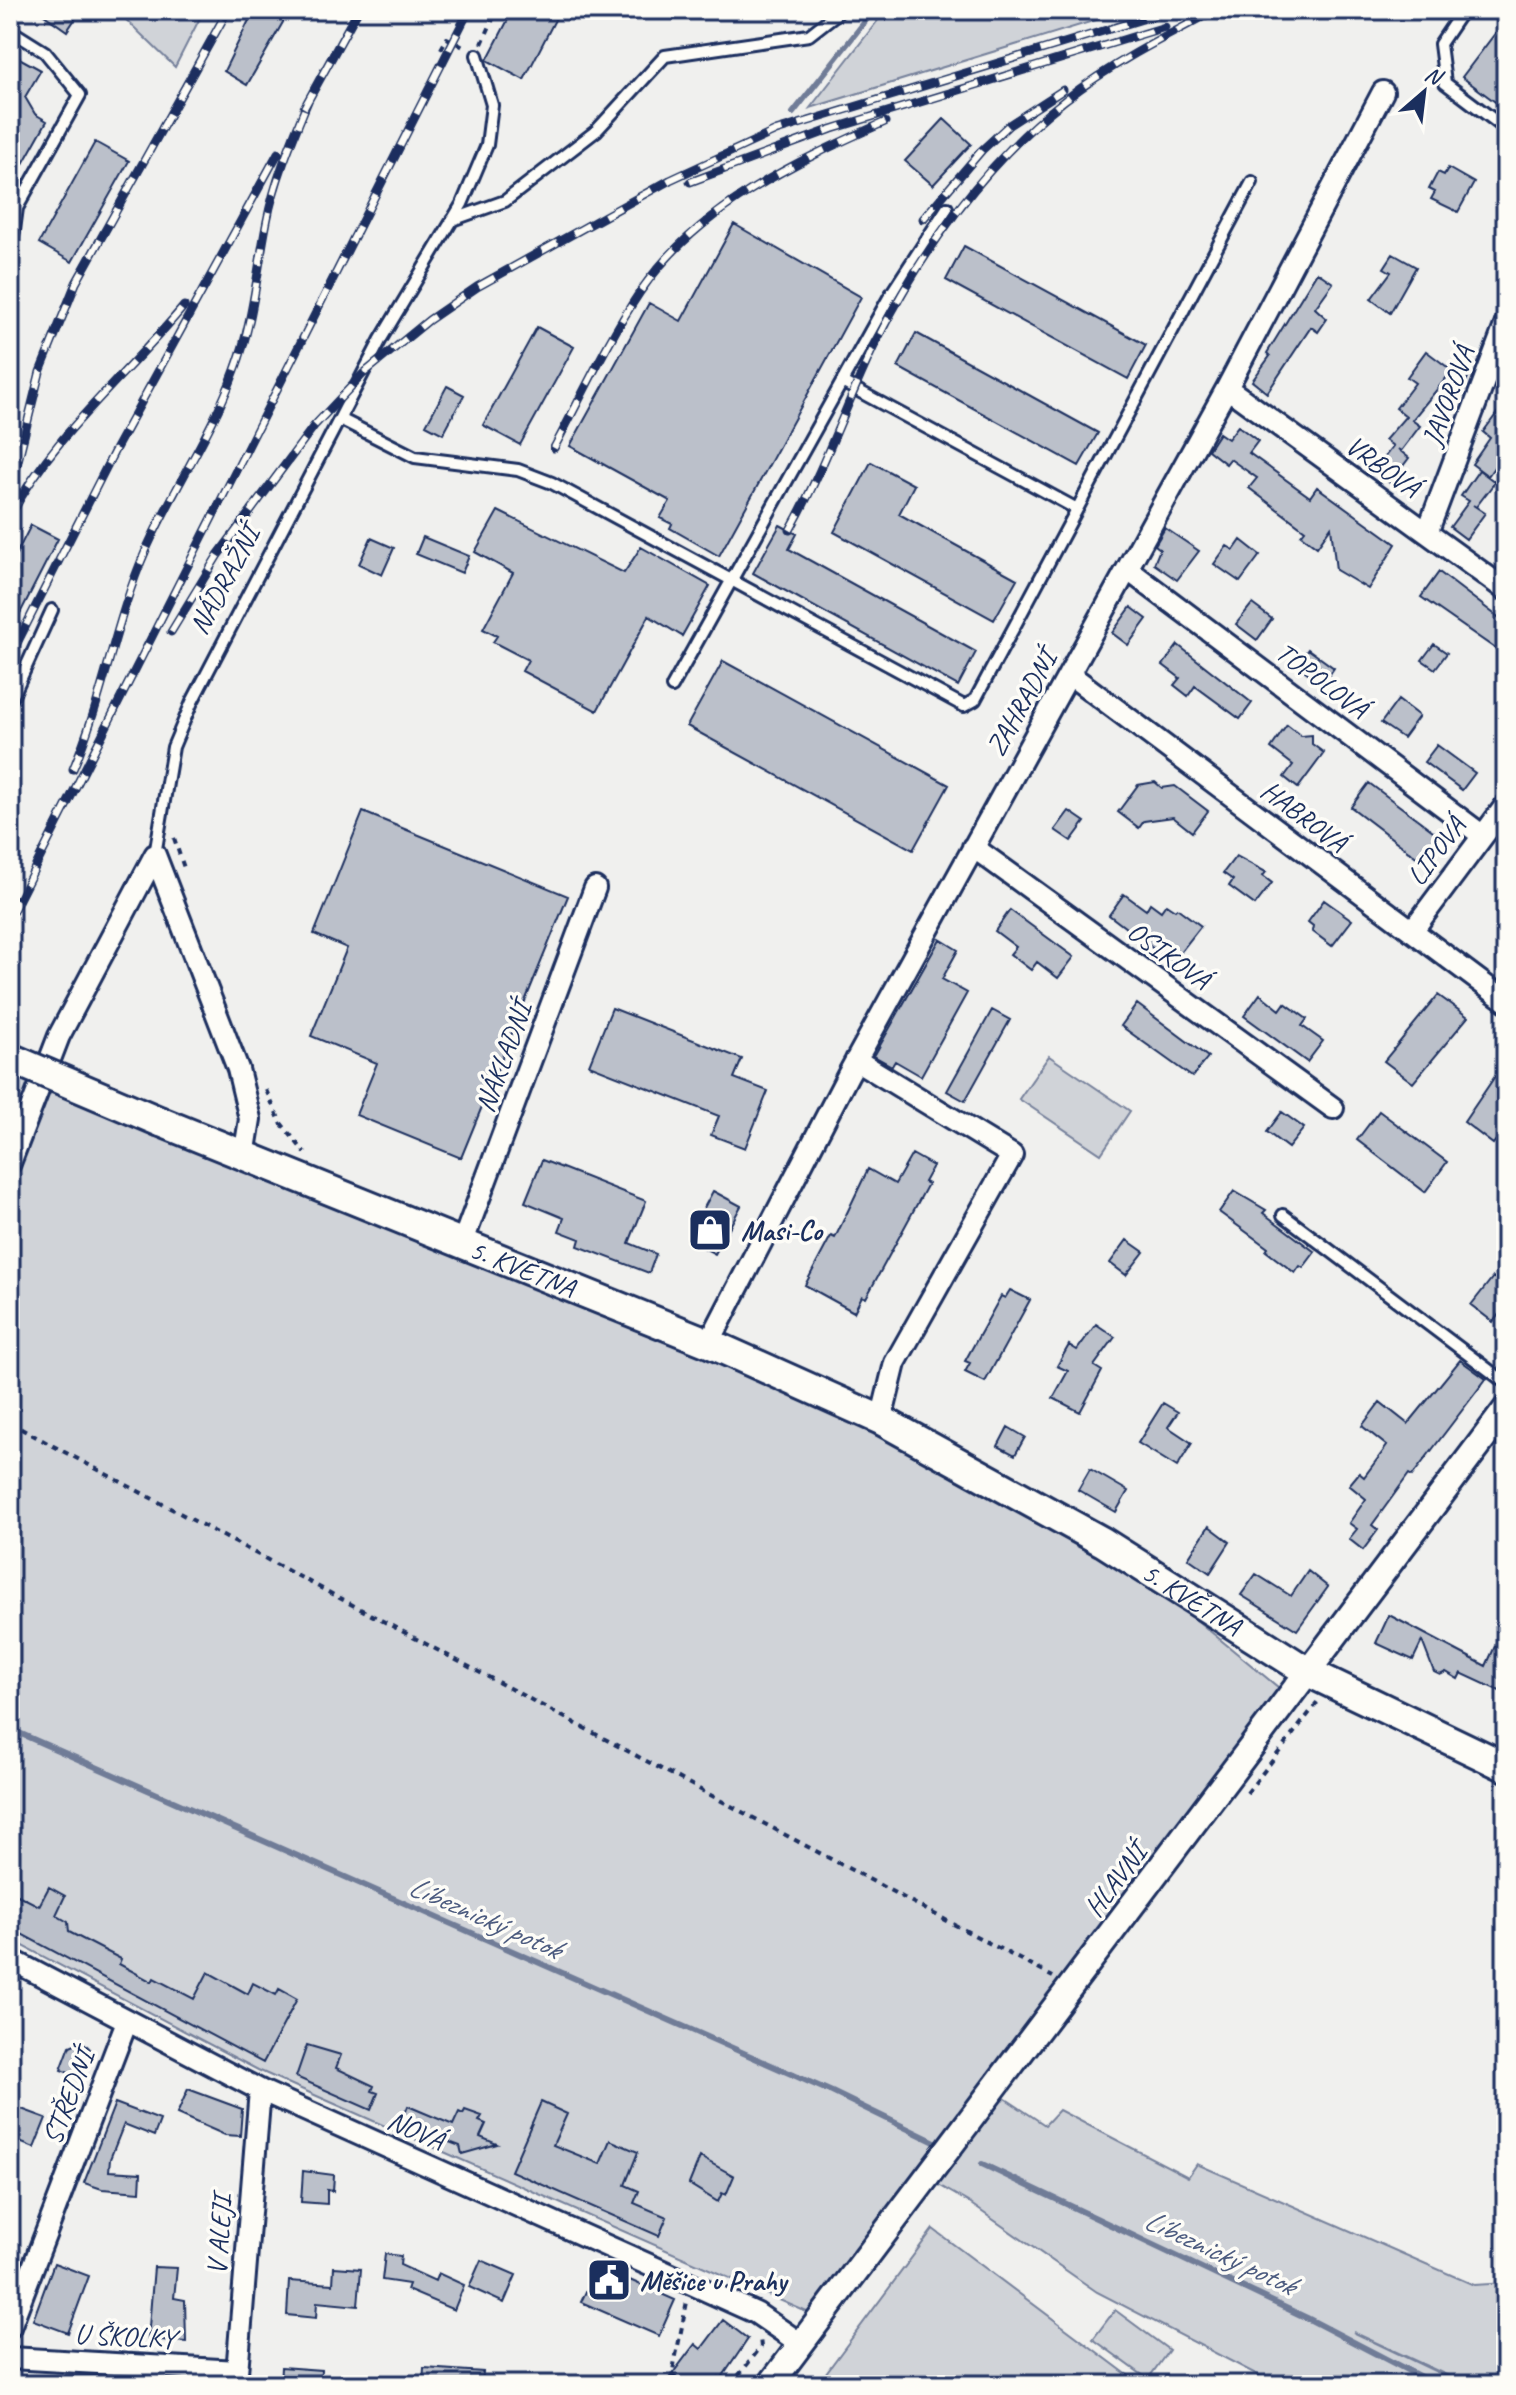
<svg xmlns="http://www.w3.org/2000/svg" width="1516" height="2395" viewBox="0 0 1516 2395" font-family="Caveat,sans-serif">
  <rect width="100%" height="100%" fill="#f0f0ee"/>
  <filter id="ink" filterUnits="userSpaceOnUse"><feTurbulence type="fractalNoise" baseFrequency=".0125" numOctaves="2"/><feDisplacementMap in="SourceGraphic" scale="16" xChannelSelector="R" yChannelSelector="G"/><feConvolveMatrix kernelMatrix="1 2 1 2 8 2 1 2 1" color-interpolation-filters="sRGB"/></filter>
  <g filter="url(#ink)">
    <path fill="#d0d3d8" stroke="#76819b" stroke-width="2" d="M116 10H204L175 67Z
      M886 10H1129L810 108Z
      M1049 1056 1130 1111 1101 1154 1019 1099Z
      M10 1074 859 1419 1154 1585 1279 1688 988 2087 1045 2125 1059 2110 1188 2177 1197 2164 1474 2285 1506 2283V2385H1468L1353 2332 1464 2385H1277L1097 2292 968 2202 918 2173 809 2313 258 2070 10 1939Z
      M933 2229 1141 2385H817Z
      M1115 2310 1169 2350 1148 2379 1093 2339Z"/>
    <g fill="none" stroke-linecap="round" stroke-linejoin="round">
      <path stroke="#6f7b97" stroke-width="6" d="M793 113 874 10
        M10 1729 832 2092 941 2145
        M982 2164 1307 2318 1436 2385"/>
    </g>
    <path fill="#bbc0ca" stroke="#1b2f5e" stroke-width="2" d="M37 10H81L67 31Z
      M254 10H290L247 85 224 71Z
      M513 10H560L524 80 487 60Z
      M1506 19V110L1462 77Z
      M10 53 41 70 25 97 35 114 47 121 10 187Z
      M944 119 971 144 933 185 905 161Z
      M95 142 129 161 72 262 39 243Z
      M1448 168 1474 183 1458 212 1431 199 1435 192 1429 189 1438 172 1444 175Z
      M734 224 861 297 719 556 670 528 672 524 660 518 670 501 570 446 649 303 681 321Z
      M964 246 1146 345 1128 379 946 280Z
      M1393 254 1416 267 1390 313 1371 299 1391 272 1384 268Z
      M1317 272 1333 283 1315 308 1327 319 1318 332 1311 327 1267 393 1252 381 1270 356 1267 353Z
      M537 327 574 347 520 445 483 425Z
      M916 333 1098 433 1079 466 898 367Z
      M1426 351 1450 369 1455 363 1469 374 1464 389 1447 377 1412 420 1420 426 1401 451 1398 449 1409 458 1390 483 1374 471 1393 446 1385 440 1406 416 1396 408 1415 383 1407 377Z
      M447 386 464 395 443 434 426 425Z
      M1506 401V434L1498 444 1506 450 1488 476 1472 464 1490 438 1483 432Z
      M1238 426 1258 441 1249 453 1310 497 1317 487 1396 544 1368 589 1336 570 1331 527 1317 547 1301 535 1305 530 1249 488 1257 478 1230 459 1226 464 1208 450 1219 433 1228 439Z
      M871 462 914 485 899 514 1017 579 994 620 834 532Z
      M1479 470 1495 482 1476 507 1473 505 1485 513 1466 539 1450 527 1469 501 1461 496Z
      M498 511 624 573 641 547 710 586 682 636 649 616 597 711 522 671 528 660 493 642 497 636 483 629 513 573 475 552Z
      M31 525 58 539 10 633V566Z
      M780 525 797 534 789 549 976 652 958 686 753 573Z
      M1165 528 1199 551 1177 580 1154 564 1160 549 1155 545Z
      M423 537 469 556 462 573 416 554Z
      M371 538 394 548 382 575 359 564Z
      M1241 540 1260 555 1240 582 1214 564 1227 546 1234 550Z
      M1439 572 1506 623V656L1421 597Z
      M1252 604 1272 619 1257 640 1236 624Z
      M1131 607 1147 619 1128 645 1112 633Z
      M1434 644 1447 653 1435 669 1422 660Z
      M1178 645 1252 703 1240 719 1195 686 1188 696 1174 685 1180 678 1163 665Z
      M1308 649 1334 668 1323 684 1297 665Z
      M723 661 949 785 913 850 687 726Z
      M1398 700 1419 716 1403 738 1381 723Z
      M1287 725 1301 736 1312 735V744L1324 753 1298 788 1284 777 1293 765 1271 748Z
      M1437 745 1475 773 1462 790 1424 762Z
      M1155 782 1162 788 1175 786 1208 811 1192 832 1173 817 1144 821 1139 828 1118 812 1138 785Z
      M1369 783 1441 837 1423 862 1351 807Z
      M1069 811 1085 822 1071 841 1055 830Z
      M363 812 568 896 461 1158 356 1115 377 1063 311 1036 347 948 314 934Z
      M1236 856 1266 872 1263 876 1272 883 1255 905 1229 886 1233 880 1223 873Z
      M1124 894 1146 910 1150 903 1161 911 1166 904 1175 910 1177 908 1201 926 1172 963 1109 915Z
      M1324 900 1352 920 1332 946 1312 931 1313 926 1308 922Z
      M1010 910 1074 957 1058 978 1037 962 1031 970 1010 954 1016 947 995 931Z
      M940 939 958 950 942 979 967 993 921 1076 895 1061 892 1066 874 1056Z
      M1260 994 1280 1010 1285 1003 1307 1019 1302 1026 1323 1041 1307 1062 1244 1016Z
      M1438 995 1468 1017 1413 1083 1384 1061Z
      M1137 1004 1208 1057 1192 1077 1121 1026Z
      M612 1008 742 1059 734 1078 768 1091 745 1148 711 1135 719 1116 589 1065Z
      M992 1010 1010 1020 965 1101 947 1091Z
      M1506 1060V1127L1493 1144 1464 1122Z
      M1379 1111 1447 1162 1425 1192 1357 1140Z
      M1282 1112 1304 1128 1288 1148 1267 1132Z
      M912 1154 933 1166 924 1182 928 1184 866 1298 862 1296 854 1312 805 1285 831 1236 835 1238 868 1169 895 1184Z
      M542 1160 646 1201 629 1243 656 1254 649 1273 578 1246 580 1239 559 1231 564 1218 525 1202Z
      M713 1191 741 1206 715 1254 687 1239Z
      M1234 1191 1266 1210 1263 1213 1315 1252 1303 1268 1300 1266 1295 1273 1266 1251 1268 1248 1219 1212Z
      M1127 1240 1144 1252 1126 1275 1110 1263Z
      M1493 1277 1506 1286V1305L1493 1322 1471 1305Z
      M1010 1290 1030 1300 985 1382 965 1372 970 1363 965 1361 1001 1296 1005 1298Z
      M1096 1324 1115 1337 1094 1366 1102 1371 1080 1412 1053 1398 1068 1371 1057 1366 1069 1345 1077 1350Z
      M1460 1360 1486 1379 1412 1476 1409 1474 1372 1525 1378 1530 1363 1550 1349 1539 1357 1529 1349 1523 1366 1499 1349 1485 1359 1473 1364 1477 1387 1446 1362 1426 1380 1402 1408 1424Z
      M1163 1403 1178 1412 1168 1427 1192 1443 1177 1467 1138 1443Z
      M1008 1427 1025 1437 1015 1455 998 1446Z
      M1090 1469 1128 1491 1116 1512 1078 1490Z
      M1209 1526 1230 1542 1210 1573 1188 1558Z
      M1308 1571 1328 1587 1297 1630 1241 1595 1256 1574 1291 1596Z
      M1389 1615 1486 1666 1506 1622V1694L1461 1673 1458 1679 1446 1672 1440 1675 1434 1672 1422 1641 1413 1660 1376 1643Z
      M49 1887 65 1896 56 1915 68 1922 69 1932 121 1959 119 1964 152 1982 154 1978 194 1999 208 1972 248 1994 253 1983 276 1995 279 1989 297 1999 263 2063 10 1928V1891L39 1906Z
      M82 2041 90 2049 79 2077 61 2070 70 2046Z
      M307 2045 341 2055 336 2068 374 2086 372 2091 378 2093 371 2110 296 2077Z
      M188 2089 242 2109 240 2136 225 2135 177 2114Z
      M541 2102 567 2114 553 2145 600 2164 610 2140 638 2152 625 2185 639 2191 634 2203 667 2217 659 2236 511 2171Z
      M115 2103 160 2120 154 2136 124 2124 110 2159 109 2171 141 2173 140 2192 102 2189 84 2183Z
      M408 2106 453 2125 459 2112 463 2114 465 2110 482 2116 479 2121 486 2124 480 2137 497 2144 462 2154 460 2146 401 2124Z
      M16 2107 46 2118 34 2148 10 2138V2122Z
      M700 2157 734 2176 726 2195 722 2193 718 2202 689 2184Z
      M303 2171 334 2175 333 2191 327 2190V2204L301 2202Z
      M385 2254 401 2256 400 2265 435 2281 438 2273 464 2285 454 2310 407 2290 409 2284 382 2280Z
      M481 2260 516 2275 504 2303 469 2287Z
      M54 2263 89 2276 68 2333 33 2320Z
      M598 2266 675 2300 659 2336 581 2302Z
      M154 2267 177 2268 174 2298 185 2300 186 2342 148 2339Z
      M334 2267 361 2269 358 2306 317 2302 316 2318 287 2315 289 2281 333 2284Z
      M723 2320 748 2339 721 2379 719 2377 713 2385H664L695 2344 701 2349Z
      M281 2367 321 2370 320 2385H280Z
      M424 2368 483 2372 482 2385H423Z"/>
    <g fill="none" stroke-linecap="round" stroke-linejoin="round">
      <g stroke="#1b2f5e" stroke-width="16">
        <path id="service" d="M1463 10 1440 44 1445 83 1506 129
          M10 30 45 52 80 95 17 208 10 260
          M452 220 505 201 596 131 665 56 809 35 841 10
          M842 382 1077 509
          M340 419 415 457 518 470 552 483 964 706 975 700 1252 182
          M672 687 891 294 947 208
          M10 702 52 610
          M155 855 173 747 192 702 381 339 462 204 487 145 492 105 477 55
          M1283 1215 1506 1383"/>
      </g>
      <g stroke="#1b2f5e" stroke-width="26">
        <path id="minor" d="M1227 388 1506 590
          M1427 533 1506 323
          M1127 569 1483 836
          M1069 674 1506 1001
          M973 847 1333 1108
          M155 855 238 1069 250 1119 244 1156
          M1412 931 1506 805
          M856 1060 1012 1155 895 1363 881 1420
          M10 1163 59 1036 155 855
          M462 1244 595 888
          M709 1343 848 1075 1227 388 1383 92
          M10 1959 260 2090 756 2313 801 2344
          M10 2327 127 2021
          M10 2358 237 2371
          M236 2385 260 2090"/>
      </g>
      <g stroke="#1b2f5e" stroke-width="30">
        <path id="tertiary" d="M770 2385 1506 1409"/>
      </g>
      <g stroke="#1b2f5e" stroke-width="34">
        <g id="secondary">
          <path id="s1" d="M161 1122 709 1343 881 1420 1103 1542 1308 1672 1506 1767"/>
        </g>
      </g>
      <path stroke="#1b2f5e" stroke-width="4" stroke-dasharray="6 6" stroke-linecap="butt" d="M482 44 497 10
        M441 49 447 38 465 48
        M174 838 185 871
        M266 1090 281 1123 305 1153
        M10 1423 1053 1977
        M1247 1793 1318 1702
        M686 2385 672 2375 687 2302
        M731 2385 761 2347 760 2338"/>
      <use href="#service" stroke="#fdfcf7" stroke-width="10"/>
      <use href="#minor" stroke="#fdfcf7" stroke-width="20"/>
      <use href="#tertiary" stroke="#fdfcf7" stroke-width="24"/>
      <use href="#secondary" stroke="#fdfcf7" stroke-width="28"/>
      <g stroke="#1b2f5e" stroke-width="9">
        <path id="rail" d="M304 108 358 10
          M690 182 832 129 1165 27
          M923 219 982 150 1009 125 1063 90
          M554 448C582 396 607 341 640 292 697 208 795 162 885 122
          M10 493 40 372 76 283 228 10
          M10 517C53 434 125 377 184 306
          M790 530C824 470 846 404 876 342 921 252 985 162 1065 100 1111 64 1164 37 1216 10
          M171 632 218 555 314 426 363 374 429 320 477 287 670 180 776 131 1172 10
          M10 657 115 450 278 153
          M73 769C104 697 115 620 146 550 173 489 212 433 235 370 253 323 257 271 267 221 275 180 292 140 308 101
          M10 917 469 10"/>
      </g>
      <use href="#rail" stroke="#fdfcf7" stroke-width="6" stroke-dasharray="18" stroke-linecap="butt"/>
      <g stroke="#1b2f5e" stroke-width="34" stroke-linecap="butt">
        <path id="secondary-bridge" d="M10 1058 161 1122"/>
      </g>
      <use href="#secondary-bridge" stroke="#fdfcf7" stroke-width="28"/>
    </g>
  </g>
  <defs>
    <g id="shop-square" transform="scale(2.3)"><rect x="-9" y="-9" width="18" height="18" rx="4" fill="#1b2f5e" stroke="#fdfcf7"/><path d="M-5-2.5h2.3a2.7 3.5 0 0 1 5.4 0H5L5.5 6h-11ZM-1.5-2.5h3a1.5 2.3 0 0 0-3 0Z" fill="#fff"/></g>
    <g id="civic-square" transform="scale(2.3)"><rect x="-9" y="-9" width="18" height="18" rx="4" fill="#1b2f5e" stroke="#fdfcf7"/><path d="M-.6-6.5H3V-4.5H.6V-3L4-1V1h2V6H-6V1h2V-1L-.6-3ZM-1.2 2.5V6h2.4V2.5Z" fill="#fff"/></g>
  </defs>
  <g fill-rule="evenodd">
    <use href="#shop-square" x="710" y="1230"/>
    <use href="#civic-square" x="609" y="2280"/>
  </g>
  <g text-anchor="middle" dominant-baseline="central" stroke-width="7" stroke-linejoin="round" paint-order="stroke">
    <g font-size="28" fill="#1b2f5e" stroke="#fdfcf7">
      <text transform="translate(1448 396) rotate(-70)">JAVOROVÁ</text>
      <text transform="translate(1383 466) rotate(36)">VRBOVÁ</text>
      <text transform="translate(224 580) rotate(-62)">NÁDRAŽNÍ</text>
      <text transform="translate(1322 680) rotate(37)">TOPOLOVÁ</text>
      <text transform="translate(1021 703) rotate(-61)">ZAHRADNÍ</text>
      <text transform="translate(1304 816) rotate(37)">HABROVÁ</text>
      <text transform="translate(1436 851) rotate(-53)">LIPOVÁ</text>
      <text transform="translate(1169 955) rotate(36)">OSIKOVÁ</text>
      <text transform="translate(503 1057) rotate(-70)">NÁKLADNÍ</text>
      <text stroke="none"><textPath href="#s1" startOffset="390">5. KVĚTNA</textPath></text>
      <text stroke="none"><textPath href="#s1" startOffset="1138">5. KVĚTNA</textPath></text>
      <text transform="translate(1115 1880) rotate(-53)">HLAVNÍ</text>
      <text transform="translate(68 2097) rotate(-69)">STŘEDNÍ</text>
      <text transform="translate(416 2130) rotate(24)">NOVÁ</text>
      <text transform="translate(219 2235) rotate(-86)">V ALEJI</text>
      <text transform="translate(125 2336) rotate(3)">U ŠKOLKY</text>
    </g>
    <g font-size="28" font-weight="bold" fill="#1b2f5e" stroke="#fdfcf7" text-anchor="start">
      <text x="741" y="1230">Masi-Co</text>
      <text x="640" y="2280">Měšice u Prahy</text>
    </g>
    <g font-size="30" font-style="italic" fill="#4c5b7f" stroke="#fdfcf7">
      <text transform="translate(485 1917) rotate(24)">Líbeznický potok</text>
      <text transform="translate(1220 2252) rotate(25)">Líbeznický potok</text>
    </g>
  </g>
  <rect width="1516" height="2395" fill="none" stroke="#fdfcf7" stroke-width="40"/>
  <rect x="20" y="20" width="1476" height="2355" fill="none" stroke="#1b2f5e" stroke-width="3" filter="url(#ink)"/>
  <g transform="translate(1424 92) rotate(28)" stroke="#fdfcf7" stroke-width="6" paint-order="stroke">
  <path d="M0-6L14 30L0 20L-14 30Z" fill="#1b2f5e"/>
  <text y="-12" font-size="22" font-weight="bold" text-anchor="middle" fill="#1b2f5e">N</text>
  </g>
</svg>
